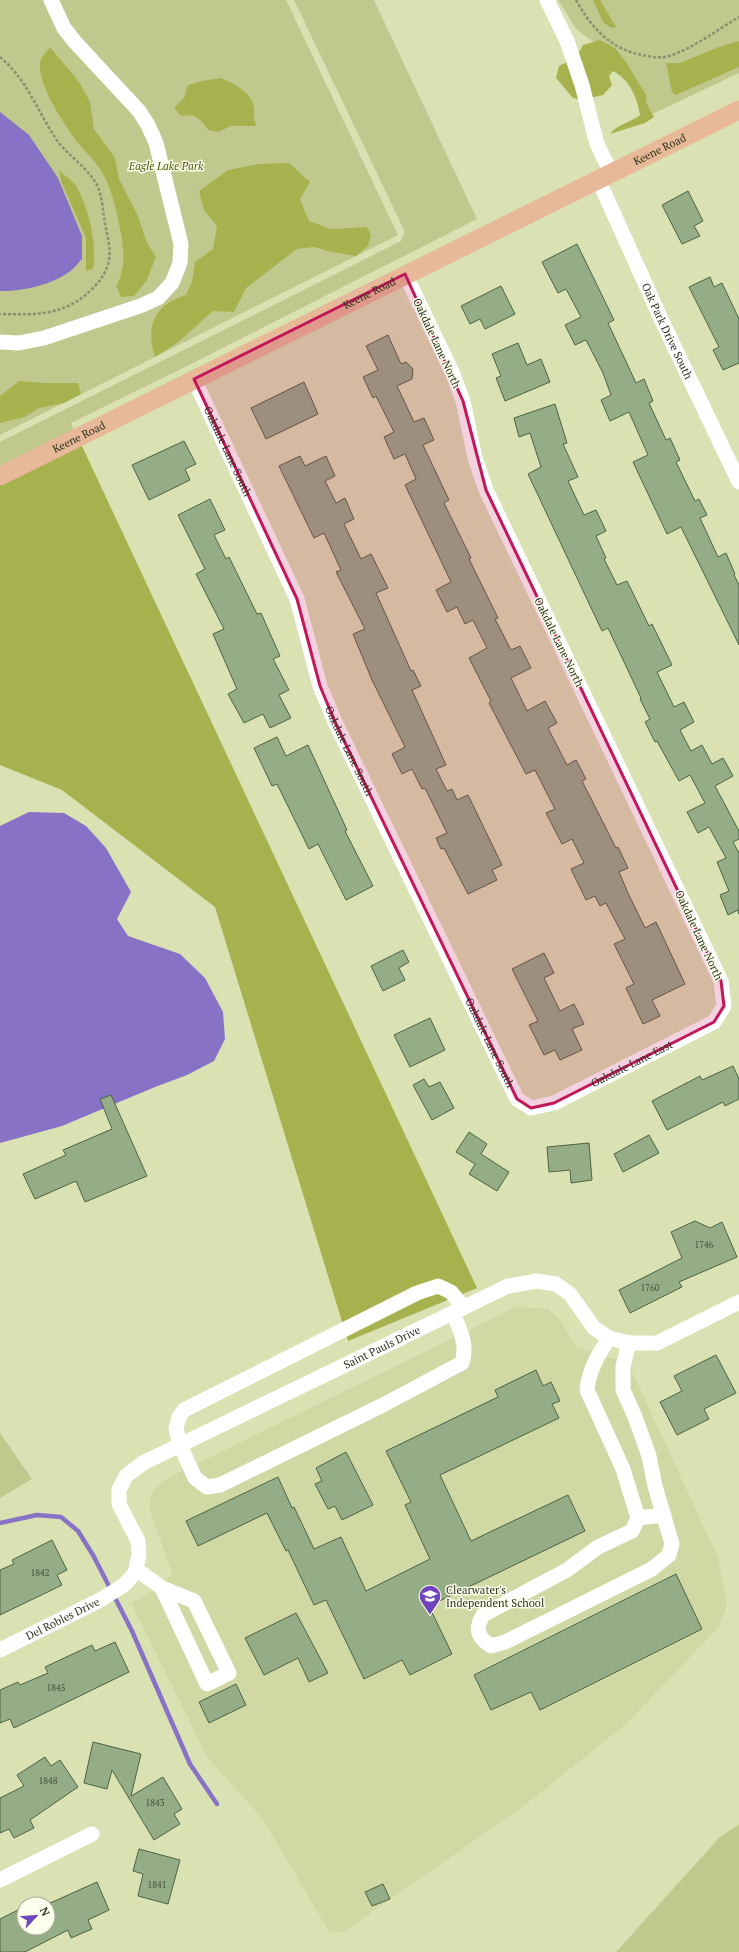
<svg xmlns="http://www.w3.org/2000/svg" width="739" height="1952" viewBox="0 0 739 1952" font-family="'PT Serif',serif">
  <rect width="100%" height="100%" fill="#dae1b3"/>
  <path fill="#d0d8a3" d="M516 1307 548 1309 560 1320 576 1347 628 1363 718 1558 727 1605 718 1628 625 1725 522 1807 345 1931 330 1933 263 1819 208 1758 131 1603 141 1599 173 1574 150 1511 151 1494 164 1480Z"/>
  <path fill="#c0c88e" d="M0 0H286L398 235 0 435Z
    M294 0H374L477 219 185 367 71 423 74 430 0 467V442L401 241 405 232Z
    M558 0H739V73L646 117 615 58 577 30Z
    M0 1433 32 1479 0 1498Z
    M739 1824V1952H616L719 1838Z"/>
  <path fill="#a7b24f" d="M593 0H600L616 27 611 28 603 22Z
    M600 40 616 49 626 62 646 95V102L654 117 645 123 610 134C619 123 630 123 640 115 637 97 630 80 613 71L609 76 612 85 603 95 582 100 573 98 556 78 559 66C570 61 578 56 583 45Z
    M739 41V67L676 95 672 92 666 63H680L719 47Z
    M50 47 79 82 90 102 94 129 115 158 119 179 138 216 147 243 156 257 147 280 134 296 121 297 116 286C126 269 124 252 121 233 116 210 113 190 100 169 93 158 83 150 75 139 63 123 34 79 41 59 43 55 48 50 50 47Z
    M221 78C234 84 253 92 254 109 255 118 252 117 257 126H231L218 132 208 130C200 118 196 114 181 116L174 108 184 98 188 85 202 81Z
    M289 163 310 182 300 199 309 221 331 229 367 227 371 235 368 246 356 256 331 252 314 247 297 249 246 288 234 312 213 311 177 343 155 357C145 326 155 304 186 295L192 282 195 262 213 249 217 226 204 210 199 191 228 170 259 164Z
    M59 170C63 174 67 177 71 180 87 195 98 248 93 269L86 271V238L61 181Z
    M19 381 43 383H78L81 394 64 403 39 408 25 417 0 423V396Z
    M81 444 477 1288 348 1341 215 907 62 790 0 765V484Z"/>
  <path fill="#8872c5" d="M0 112 29 135 58 178 82 236V259C78 263 74 269 69 272 52 285 20 292 0 291Z
    M29 812 64 813 86 826 106 848 131 892 117 919 128 936 180 954 205 978 223 1012 225 1039 214 1061 187 1075 155 1087 62 1126 0 1143V826Z"/>
  <g fill="none" stroke-linecap="round" stroke-linejoin="round">
    <path stroke="#8872c5" stroke-width="4.5" d="M0 1523 37 1515 61 1517 78 1531 93 1555 132 1631 190 1764 217 1804"/>
  </g>
  <path fill="#94ad87" stroke="#4d6341" d="M688 191 703 221 694 226 700 236 682 244 662 205Z
    M577 244 614 320 608 323 636 383 644 379 653 401 649 403 666 440 670 438 680 460 676 462 695 501 699 499 707 515 700 518 718 557 726 553 735 574 734 575 739 585V645L681 527 667 534 633 462 648 455 629 412 610 421 601 400 611 395 603 373 586 340 575 345 565 325 581 317 566 289 558 293 542 262Z
    M710 277 714 287 722 283 739 319V363L723 370 713 350 719 347 689 287Z
    M501 286 515 314 485 329 480 319 470 324 461 306Z
    M388 335 401 364 406 362 413 369 412 379 397 386 414 422 424 418 434 440 423 445 449 500 444 503 471 558 469 559 498 618 495 619 511 650 520 646 531 668 511 678 527 711 545 701 557 723 548 728 567 765 576 760 586 779 582 781 616 848 618 847 628 868 619 872 628 893 645 928 656 922 685 984 652 1000 660 1016 643 1024 626 988 634 984 614 944 625 939 606 903 600 906 595 896 586 900 571 869 584 863 572 839 562 844 546 813 555 809 535 770 526 774 489 703 491 701 469 658 487 648 473 620 465 624 457 607 447 612 436 590 451 582 405 485 416 479 405 454 394 459 384 437 394 432 376 396 373 398 363 377 378 370 366 346Z
    M518 343 527 365 541 359 550 382 505 401 496 378 501 376 492 354Z
    M304 382 318 414 266 439 251 408Z
    M555 404 567 443 563 444 578 477 568 481 584 515 596 510 606 531 596 536 606 558 604 559 617 585 627 581 649 626 652 624 672 665 657 672 674 707 684 702 694 722 680 730 691 751 702 745 712 764 723 758 733 776 715 786 739 831V839L733 842 739 853V914L738 910 728 915 720 895 729 891 717 862 726 858 709 827 698 833 687 812 705 803 690 775 679 781 657 741 655 742 645 722 650 719 640 699 641 698 608 628 602 631 528 474 541 467 530 433 519 437 514 418Z
    M184 441 196 464 185 469 190 480 149 500 132 465Z
    M300 456 305 466 326 456 335 476 325 481 336 503 345 498 354 519 344 524 361 559 371 554 388 588 376 593 411 671 413 670 421 686 412 690 446 765 436 769 447 791 452 789 457 800 468 795 502 865 492 870 497 880 468 894 444 848 441 849 436 838 447 833 425 788 422 789 412 769 402 774 392 754 405 747 372 680 353 634 365 629 336 572 341 570 324 533 314 538 279 466Z
    M210 499 225 530 214 535 226 559 229 557 257 614 261 613 280 656 273 659 289 690 279 695 291 718 270 728 263 714 244 723 228 694 237 689 213 634 224 629 196 574 205 569 178 515Z
    M277 737 286 756 308 745 347 830 345 831 373 886 346 900 318 844 309 849 277 784 272 786 254 748Z
    M403 950 409 962 399 968 405 980 383 991 371 966Z
    M544 953 554 973 544 978 560 1011 574 1004 584 1024 572 1029 582 1050 560 1060 555 1050 544 1055 529 1025 538 1021 512 969Z
    M430 1018 445 1050 410 1067 394 1035Z
    M733 1066 739 1079V1099L725 1106 723 1102 667 1130 652 1101 700 1076 702 1080Z
    M424 1079 429 1087 440 1082 454 1108 432 1120 413 1085Z
    M111 1095 147 1176 85 1202 76 1181 35 1199 23 1174 66 1155 63 1150 112 1129 100 1099Z
    M469 1132 487 1144 481 1154 509 1172 497 1191 469 1174 475 1164 456 1152Z
    M649 1135 659 1153 623 1172 614 1154Z
    M589 1143 592 1180 571 1183 570 1170 549 1172 547 1147Z
    M695 1221 710 1228 722 1222 737 1257 679 1282 682 1287 630 1313 619 1290 682 1258 671 1232Z
    M716 1355 736 1393 704 1409 709 1419 677 1435 660 1402 682 1391 674 1376Z
    M536 1370 543 1386 551 1382 560 1401 552 1404 559 1418 440 1475 471 1541 568 1495 585 1531 429 1606 452 1654 410 1675 402 1660 364 1679 326 1600 314 1605 288 1550 286 1551 267 1513 198 1546 186 1521 278 1477 292 1508 294 1507 314 1549 341 1537 366 1591 430 1559 405 1505 411 1502 386 1451 498 1397 495 1390Z
    M346 1452 373 1505 342 1520 335 1506 328 1509 315 1484 322 1481 316 1468Z
    M52 1540 67 1570 57 1575 62 1585 0 1615V1570L14 1564 12 1560Z
    M676 1574 702 1629 540 1710 531 1692 491 1710 474 1675Z
    M296 1613 328 1673 309 1682 298 1658 264 1675 245 1638Z
    M115 1642 129 1672 14 1728 10 1719 0 1723V1690L18 1682 20 1685 48 1673 45 1667 92 1645 95 1651Z
    M236 1684 246 1705 209 1723 199 1702Z
    M93 1742 141 1754 131 1796 163 1777 182 1809 174 1814 180 1824 154 1840 112 1770 107 1789 84 1783Z
    M45 1757 51 1766 60 1760 78 1787 30 1820 34 1828 14 1838 9 1829 0 1833V1798L24 1786 17 1775Z
    M139 1849 180 1860 168 1904 138 1896 143 1874 133 1871Z
    M97 1882 109 1910 88 1920 92 1929 71 1938 68 1930 25 1952H0V1919L24 1907V1928H48V1904Z
    M383 1884 390 1899 372 1906 365 1892Z"/>
  <g fill="none" stroke-linecap="round" stroke-linejoin="round">
    <path stroke="#898e6e" stroke-width="2.5" stroke-dasharray="3 2" stroke-linecap="butt" d="M576 0C591 27 610 49 642 55 652 57 662 59 672 55 693 48 719 29 739 17
      M0 57C28 80 38 113 58 142 70 157 87 167 97 185 102 195 103 212 105 223 107 235 111 248 109 260 107 271 101 280 93 288 66 316 36 315 0 314"/>
    <g stroke="#fff" stroke-width="15">
      <path d="M547 0 567 41 582 85 597 144 611 173"/>
      <path id="s1" d="M598 179 662 321 739 482"/>
      <path d="M0 342 19 343 44 338 140 306 158 298 172 283 180 263 181 244 156 143 148 125 139 111 75 42 64 28 51 0"/>
      <path id="s2" d="M194 379 297 599 320 686 335 722 517 1099 531 1108 554 1103 714 1022 724 1006 721 981 486 490 475 458 463 401 453 374 405 274"/>
      <path d="M453 1313C460 1330 468 1345 462 1363L381 1406 220 1485 207 1487 195 1478 180 1445 176 1428 179 1417 184 1410 417 1293 438 1286 451 1292 464 1308"/>
      <path d="M609 1338C598 1355 589 1370 587 1390L623 1469 638 1518 632 1531 598 1547 567 1570 483 1615C475 1629 477 1637 491 1646L505 1642 652 1569 669 1555 672 1544 655 1486 649 1456 635 1417 623 1390V1366L629 1343"/>
      <path d="M638 1518 664 1515"/>
      <path d="M136 1569 162 1588 194 1601 229 1673 207 1684 162 1588"/>
      <path id="s3" d="M0 1650 100 1600 124 1585 135 1573 139 1555 138 1541 119 1504V1490L126 1476 143 1463 508 1286 537 1281 556 1284 570 1294 594 1328 609 1338 629 1343H657L739 1302"/>
      <path d="M0 1880 92 1834"/>
    </g>
    <path stroke="#e7b998" stroke-width="19" id="s4" d="M0 476 739 110"/>
  </g>
  <path fill="#c2185b" fill-opacity="0.2" stroke="#c2185b" stroke-width="3" stroke-linejoin="round" d="M405 274 463 401 486 490 721 981 724 1006 714 1022 554 1103 531 1108 517 1099 335 722 320 686 297 599 194 379Z"/>
  <defs>
    <g id="school-pin" transform="scale(1.15)"><path d="M0 17L-7.5 6A9.5 9.5 0 1 1 7.5 6Z" fill="#6e45bd" stroke="#fbffec"/><path d="M0-5L7-2L0 1L-7-2ZM-4 1L0 2.5L4 1V4Q0 6-4 4Z" fill="#fff"/></g>
  </defs>
  <g fill-rule="evenodd">
    <use href="#school-pin" x="430" y="1596"/>
  </g>
  <g text-anchor="middle" dominant-baseline="central" stroke-width="3" stroke-linejoin="round" paint-order="stroke">
    <g font-size="9" fill="#485039">
      <text x="704" y="1245">1746</text>
      <text x="650" y="1288">1760</text>
      <text x="40" y="1573">1842</text>
      <text x="56" y="1688">1845</text>
      <text x="48" y="1781">1848</text>
      <text x="155" y="1803">1843</text>
      <text x="157" y="1885">1841</text>
    </g>
    <g font-size="11" fill="#2e311f" stroke="#fbffec">
      <text stroke="none"><textPath href="#s4" startOffset="736">Keene Road</textPath></text>
      <text stroke="none"><textPath href="#s4" startOffset="412">Keene Road</textPath></text>
      <text stroke="none"><textPath href="#s1" startOffset="167">Oak Park Drive South</textPath></text>
      <text transform="translate(437 343) rotate(65)">Oakdale Lane North</text>
      <text stroke="none"><textPath href="#s4" startOffset="88">Keene Road</textPath></text>
      <text stroke="none"><textPath href="#s2" startOffset="80">Oakdale Lane South</textPath></text>
      <text transform="translate(559 642) rotate(64)">Oakdale Lane North</text>
      <text stroke="none"><textPath href="#s2" startOffset="404">Oakdale Lane South</textPath></text>
      <text transform="translate(699 935) rotate(65)">Oakdale Lane North</text>
      <text stroke="none"><textPath href="#s2" startOffset="728">Oakdale Lane South</textPath></text>
      <text stroke="none"><textPath href="#s2" startOffset="918">Oakdale Lane East</textPath></text>
      <text stroke="none"><textPath href="#s3" startOffset="547">Saint Pauls Drive</textPath></text>
      <text stroke="none"><textPath href="#s3" startOffset="70">Del Robles Drive</textPath></text>
    </g>
    <g font-size="11" font-style="italic" fill="#4e5508" stroke="#fbffec">
      <text x="166" y="166">Eagle Lake Park</text>
    </g>
    <g font-size="11" fill="#2e311f" stroke="#fbffec" text-anchor="start">
      <text x="446" y="1590">Clearwater's<tspan x="446" dy="13">Independent School</tspan></text>
    </g>
  </g>
  <g transform="translate(36 1916) rotate(64)"><circle r="19" fill="#fbffec" stroke="#a9ad9a"/>
  <path d="M0-3L7 15L0 10L-7 15Z" fill="#6e45bd"/>
  <text y="-6" font-size="11" font-weight="bold" text-anchor="middle" fill="#2e311f">N</text>
  </g>
</svg>
